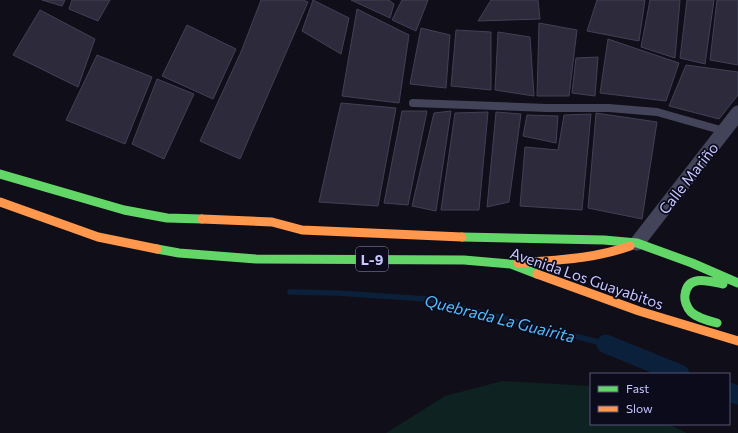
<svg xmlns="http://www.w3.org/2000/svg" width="738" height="433" viewBox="0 0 738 433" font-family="Commissioner,sans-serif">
  <rect width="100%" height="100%" fill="#100e18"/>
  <path fill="#0e2222" d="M502 381 590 386 591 424H668L687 433H386L445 396Z"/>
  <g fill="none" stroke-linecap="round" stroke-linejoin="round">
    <path stroke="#0b213b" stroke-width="5.5" d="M290 292 337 293 427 299 606 344"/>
    <path stroke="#0b213b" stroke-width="19" d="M606 344 680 374
      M729 392 738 395"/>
  </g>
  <path fill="#2d2b3b" stroke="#424057" d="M42 0H65L62 6Z
    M72 0H110L98 21 69 9Z
    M261 0H303L308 2 240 159 200 141 241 52Z
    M313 0 349 18 341 54 302 31Z
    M351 0H389L394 4 390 18Z
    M402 0H428L416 31 392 20Z
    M491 0H538L540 19 478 21Z
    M597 0H645L639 41 587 31Z
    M650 0H680L675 58 641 47Z
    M687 0H714L705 64 680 58Z
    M717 0H738V65L710 60Z
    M357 9 409 35 399 103 342 96Z
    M40 10 95 39 78 87 13 55Z
    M539 23 577 30 569 96H537Z
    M187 25 236 49 213 99 162 76Z
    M421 28 450 35 446 88 410 84Z
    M456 30 491 32V90L451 86Z
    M498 32 530 37 534 96 495 90Z
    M608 39 679 63 666 101 600 93Z
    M97 55 152 77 125 144 66 120Z
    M598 57 595 96 572 93 576 58Z
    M686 65 738 72V95L719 119 669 106Z
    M157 79 194 94 164 159 132 144Z
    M341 103 396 108 378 206 319 202Z
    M402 111H427L408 205 384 203Z
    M451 111 436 211 412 206 434 113Z
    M488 112 479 210H441L455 113Z
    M496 112 521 114 509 202 487 207Z
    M596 113 657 122 642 219 588 208Z
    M591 114 582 210 520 206 525 147 558 150 564 115Z
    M527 115 558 116 556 143 523 136Z"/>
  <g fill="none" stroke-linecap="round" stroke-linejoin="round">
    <path stroke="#434459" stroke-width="8" d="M413 103 547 108H609L657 112 724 131"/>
    <path stroke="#434459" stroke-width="15" d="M637 243 738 113"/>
    <path stroke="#63d668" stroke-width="9" d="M0 174 124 210 167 218 202 219
      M462 237 604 240 637 243 692 263 738 283
      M157 249 179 253 256 259 464 260 511 264 537 274
      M717 323C709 321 697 318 691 312 687 308 684 300 685 295 687 274 709 281 723 284"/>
    <path stroke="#ff974d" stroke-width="9" d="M0 202 98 237 157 249
      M202 219 272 222 302 230 462 237
      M518 263C556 260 594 259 630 246
      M537 274 639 311 738 341"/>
  </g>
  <g text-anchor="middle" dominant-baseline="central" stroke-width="3.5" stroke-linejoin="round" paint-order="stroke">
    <rect fill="#0c0b1b" stroke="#908ebb" stroke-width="1" x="356" y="247" width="32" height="24" rx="3"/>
    <g font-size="14" font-weight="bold" fill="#c8c6ff">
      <text x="372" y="259">L-9</text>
    </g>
    <g font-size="15" fill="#c8c6ff" stroke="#0c0b1b">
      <text transform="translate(688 178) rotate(-52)">Calle Mariño</text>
      <text transform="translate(587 278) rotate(19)">Avenida Los Guayabitos</text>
    </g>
    <g font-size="16" font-style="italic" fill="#54bcfe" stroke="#0c0b1b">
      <text transform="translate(500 318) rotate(14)">Quebrada La Guairita</text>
    </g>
  </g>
  <rect x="590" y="373" width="140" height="52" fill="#0c0b1b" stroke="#575676"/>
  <rect x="598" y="386" width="20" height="6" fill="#63d668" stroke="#575676"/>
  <text x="626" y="393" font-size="12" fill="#c8c6ff">Fast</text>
  <rect x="598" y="406" width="20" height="6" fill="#ff974d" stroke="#575676"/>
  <text x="626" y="413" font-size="12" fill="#c8c6ff">Slow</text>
</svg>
